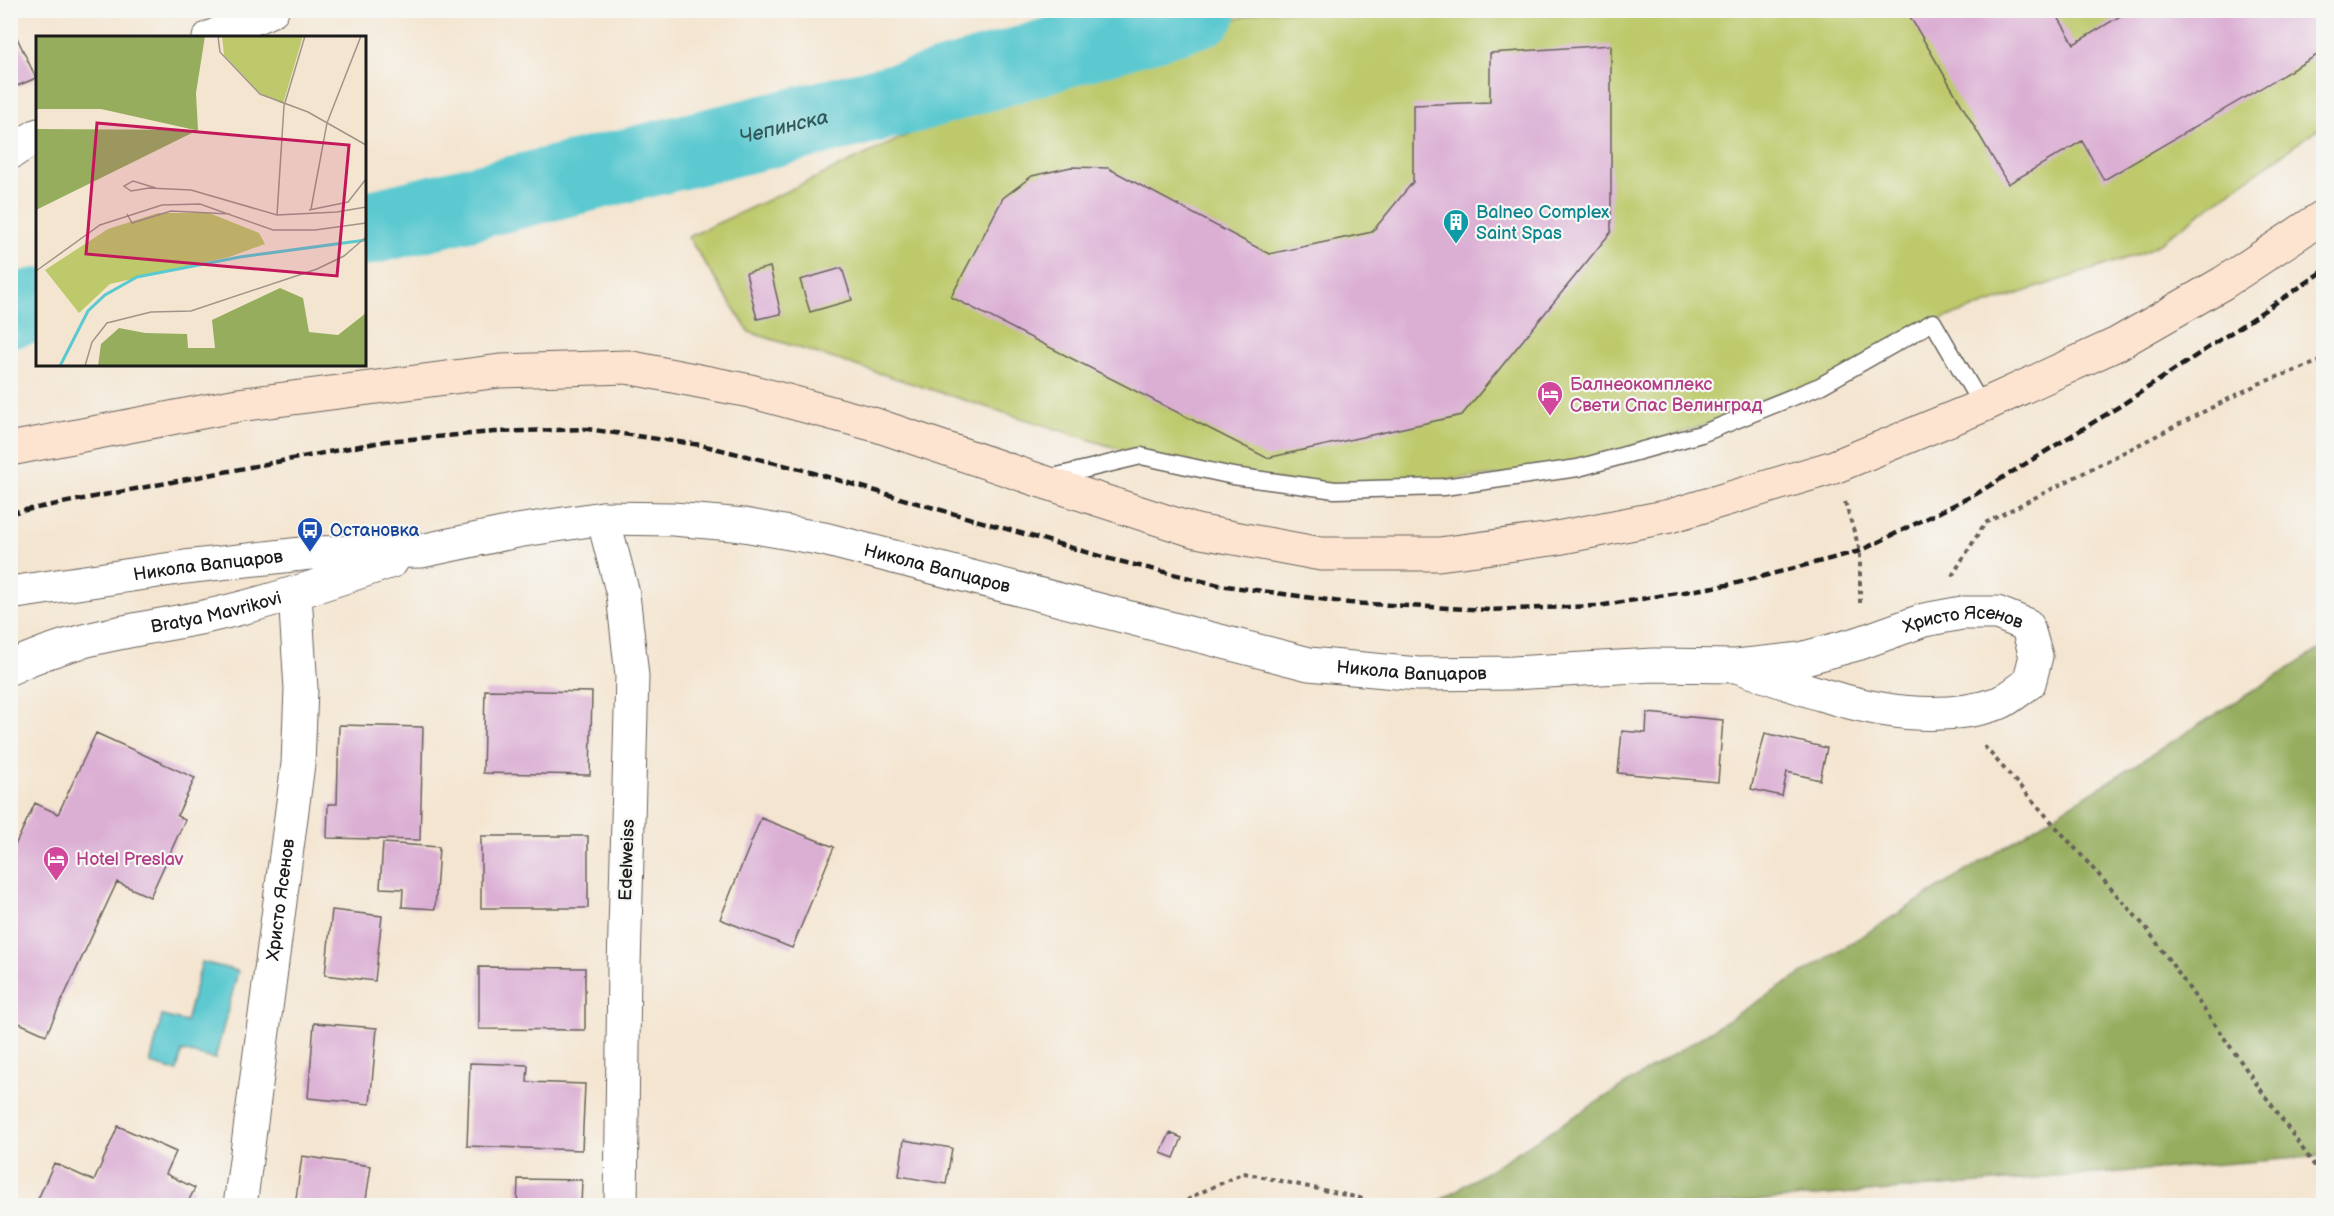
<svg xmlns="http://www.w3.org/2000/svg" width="2334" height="1216" viewBox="0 0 2334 1216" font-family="'Balsamiq Sans',sans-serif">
  <rect width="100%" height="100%" fill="#f6f6f2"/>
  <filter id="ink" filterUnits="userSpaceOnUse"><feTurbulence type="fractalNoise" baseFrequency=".0167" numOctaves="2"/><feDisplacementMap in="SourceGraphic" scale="12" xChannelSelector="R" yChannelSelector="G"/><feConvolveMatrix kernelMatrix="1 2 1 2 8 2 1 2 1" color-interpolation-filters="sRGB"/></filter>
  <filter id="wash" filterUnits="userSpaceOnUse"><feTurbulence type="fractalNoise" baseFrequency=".008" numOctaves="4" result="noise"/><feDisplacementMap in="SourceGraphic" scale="24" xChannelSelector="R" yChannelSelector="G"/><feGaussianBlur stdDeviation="1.35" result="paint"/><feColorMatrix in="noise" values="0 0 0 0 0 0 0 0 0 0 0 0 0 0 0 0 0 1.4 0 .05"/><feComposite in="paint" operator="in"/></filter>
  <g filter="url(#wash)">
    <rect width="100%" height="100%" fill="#f4e5d0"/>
    <path fill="#bdc96a" stroke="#6c7243" stroke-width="1.5" d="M1263 11H2323V125L2148 251 1933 322 1820 386 1578 468 1335 490 1141 456 749 332 688 237 1013 86Z"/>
    <path fill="#96ad5e" stroke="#59643d" stroke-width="1.5" d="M2323 647V1156L1702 1205H1433Z"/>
    <path fill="#5bc9d0" stroke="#3c7276" stroke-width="1.5" d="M202 962 238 971 215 1059 182 1051 177 1071 150 1064 162 1016 186 1022Z"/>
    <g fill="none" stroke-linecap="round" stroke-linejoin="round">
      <g stroke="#5bc9d0" stroke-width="74">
        <path id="s1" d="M364 229 913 96 1200 10"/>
        <path d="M10 311 38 305"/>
      </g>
    </g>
    <g id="blocks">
      <path fill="#dbafd4" d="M1906 10H2054L2074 44 2130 10H2324V51L2104 180 2082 141 2008 184Z
        M10 23 36 78 10 89Z
        M1611 45V232L1462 415 1267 458 951 297 1003 198 1032 176 1071 167 1108 168 1269 254 1372 232 1413 182V105L1490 102V53Z
        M770 267 781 314 757 319 746 273Z
        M842 268 852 300 810 312 800 280Z
        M485 690 592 692 590 775 483 773Z
        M1647 713 1723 720 1718 782 1618 773 1622 731 1646 733Z
        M339 725 423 727 420 840 327 838 328 804H337Z
        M96 733 195 778 177 816 185 820 150 897 117 882 46 1035 10 1019V856L35 803 58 814Z
        M1765 733 1827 748 1820 780 1787 772 1782 796 1751 789Z
        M761 818 834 847 792 948 720 919Z
        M481 836H588V908H481Z
        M383 843 439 847 435 909 402 907 403 889 380 888Z
        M332 910 382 916 375 981 325 975Z
        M479 967 585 968V1030L479 1029Z
        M314 1023 377 1028 370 1104 308 1098Z
        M470 1063 528 1065 527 1082 585 1084 582 1150 467 1146Z
        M118 1126 176 1152 166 1174 195 1188 186 1206H35L54 1163 94 1181Z
        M1170 1133 1182 1138 1174 1158 1161 1153Z
        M904 1140 952 1148 946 1184 899 1176Z
        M302 1156 371 1166 365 1206H295Z
        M518 1179 582 1180 581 1206H517Z"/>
    </g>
  </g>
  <g filter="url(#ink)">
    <use href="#blocks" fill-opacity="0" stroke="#68625b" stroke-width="1.5"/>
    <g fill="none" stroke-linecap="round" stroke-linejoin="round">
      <g stroke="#68625b" stroke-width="19">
        <path id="lane" d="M1049 478 1141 456 1233 476 1335 490 1444 487 1578 468 1701 434 1820 386 1933 322 1982 406"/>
      </g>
      <g stroke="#68625b" stroke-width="35">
        <g id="street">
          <path d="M209 38 272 10"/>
          <path d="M10 153 38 135"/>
          <path d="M603 518 623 594 632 676 624 966 621 1206"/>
          <path id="s2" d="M10 593 185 567 310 553 421 551 517 531 603 518 673 519 744 525 824 539 1309 664 1418 674 1513 673 1654 665 1736 666 1801 659 1860 643 1924 620 1962 613H1997L2027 625 2036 656 2029 683C2020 689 2009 699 1999 703 1911 733 1818 693 1736 666"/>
          <path id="s3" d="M10 668C71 637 139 630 204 617 268 603 330 582 392 561"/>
          <path id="s4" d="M240 1206 298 764 301 689 295 594"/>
        </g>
      </g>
      <g stroke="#68625b" stroke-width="35">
        <path id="secondary" d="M10 449 238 405 500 371 627 367 750 391 876 425 1038 480 1196 531 1321 554H1439L1552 539 1670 516 1834 467 1982 406 2117 344 2223 283 2324 216"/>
      </g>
      <path stroke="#68625b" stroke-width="4" stroke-dasharray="4.5 4.5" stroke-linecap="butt" d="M1845 502 1860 551V603
        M1952 576 1985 523 2258 384 2324 360
        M1984 746 2147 929 2324 1179
        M1180 1206 1193 1196 1244 1173 1360 1198 1375 1206"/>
      <use href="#lane" stroke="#fff" stroke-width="16"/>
      <use href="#street" stroke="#fff" stroke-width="33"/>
      <use href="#secondary" stroke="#fde4d1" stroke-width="33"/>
      <path stroke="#1c1c1c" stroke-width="4.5" stroke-dasharray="9 4.5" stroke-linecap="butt" d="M10 513 386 441 494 432 587 429 701 445 800 469 1110 559 1219 585 1349 603 1489 610 1598 606 1733 584 1860 551 1976 494 2120 406 2324 271"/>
    </g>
  </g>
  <defs>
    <g id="building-pin" transform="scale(1.35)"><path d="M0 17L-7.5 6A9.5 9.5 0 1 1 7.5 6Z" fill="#0f9aa8" stroke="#f6f6f2"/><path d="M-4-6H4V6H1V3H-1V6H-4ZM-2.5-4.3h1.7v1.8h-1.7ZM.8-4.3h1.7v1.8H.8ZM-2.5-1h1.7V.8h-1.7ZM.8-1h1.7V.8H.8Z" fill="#fff"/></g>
    <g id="hotel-pin" transform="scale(1.35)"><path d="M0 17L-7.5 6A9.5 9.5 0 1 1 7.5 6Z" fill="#d1479c" stroke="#f6f6f2"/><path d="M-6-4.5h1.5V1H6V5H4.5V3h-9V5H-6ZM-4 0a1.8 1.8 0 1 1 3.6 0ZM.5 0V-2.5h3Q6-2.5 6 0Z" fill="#fff"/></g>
    <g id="bus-pin" transform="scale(1.35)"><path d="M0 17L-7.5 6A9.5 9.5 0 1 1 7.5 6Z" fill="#1a4fb4" stroke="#f6f6f2"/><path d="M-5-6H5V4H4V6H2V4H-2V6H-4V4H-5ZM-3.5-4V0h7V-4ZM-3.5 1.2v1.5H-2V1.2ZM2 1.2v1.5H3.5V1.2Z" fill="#fff"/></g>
  </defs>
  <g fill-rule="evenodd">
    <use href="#building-pin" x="1456" y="222"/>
    <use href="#hotel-pin" x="1550" y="394"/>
    <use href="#bus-pin" x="310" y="530"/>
    <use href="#hotel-pin" x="56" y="859"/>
  </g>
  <g text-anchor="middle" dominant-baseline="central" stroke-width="4.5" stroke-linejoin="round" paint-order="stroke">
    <g font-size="18" fill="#0d838f" stroke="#f6f6f2" text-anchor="start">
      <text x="1476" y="212">Balneo Complex<tspan x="1476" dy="21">Saint Spas</tspan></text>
    </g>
    <g font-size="18" fill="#b23c85" stroke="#f6f6f2" text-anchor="start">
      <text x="1570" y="384">Балнеокомплекс<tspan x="1570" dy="21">Свети Спас Велинград</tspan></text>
      <text x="76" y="859">Hotel Preslav</text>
    </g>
    <g font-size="18" fill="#164399" stroke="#f6f6f2" text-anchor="start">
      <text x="330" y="530">Остановка</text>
    </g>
    <g font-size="18" fill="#1c1c1c" stroke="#f6f6f2">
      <text stroke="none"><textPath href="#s2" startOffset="200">Никола Вапцаров</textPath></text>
      <text stroke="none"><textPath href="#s2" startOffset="938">Никола Вапцаров</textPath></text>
      <text stroke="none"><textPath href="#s3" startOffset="214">Bratya Mavrikovi</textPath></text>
      <text stroke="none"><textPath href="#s2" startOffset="1984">Христо Ясенов</textPath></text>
      <text stroke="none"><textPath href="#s2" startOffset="1425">Никола Вапцаров</textPath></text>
      <text transform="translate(627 860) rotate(-88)">Edelweiss</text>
      <text stroke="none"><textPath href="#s4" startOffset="309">Христо Ясенов</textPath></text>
    </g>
    <g font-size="20" font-style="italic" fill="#32595b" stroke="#f6f6f2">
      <text stroke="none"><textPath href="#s1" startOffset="432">Чепинска</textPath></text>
    </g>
  </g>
  <g transform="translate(36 36)">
    <rect width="330" height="330" fill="#f4e5d0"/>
    <path d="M186 0H267L247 68 224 57 188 19ZM122 177H173L223 197 229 208 193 221 74 248 43 277 9 234 72 193Z" fill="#bdc96a"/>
    <path d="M0 0H169L160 57 162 94 0 174V93L159 94 65 73H0ZM244 252 267 262 273 296 302 299 330 277V330H62L65 308 83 292 109 297 151 298 152 312H179L176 284Z" fill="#96ad5e"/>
    <path fill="none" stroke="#5bc9d0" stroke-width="3" d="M24 330 52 275 69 259 101 241 204 221 330 204"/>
    <path fill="none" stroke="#9e9588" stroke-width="1.5" d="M182 0 184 16 224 58 272 76 330 109M120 152 97 145 88 150 95 155 113 152 155 154 241 179 301 176 330 171M275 173 291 87 325 0M273 174 312 166 330 143M91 178 96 187 135 175 194 178M241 179 248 70 269 0M0 235 64 189 126 169 164 168 237 194H279L330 187M49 330 56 306 71 287 115 276 155 275 281 233 308 220 330 201"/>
    <path fill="#c2185b" fill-opacity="0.15" stroke="#c2185b" stroke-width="3" d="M61 87 313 109 301 240 50 218Z"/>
    <rect width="330" height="330" fill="none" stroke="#1c1c1c" stroke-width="3"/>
  </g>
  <rect width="2334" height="1216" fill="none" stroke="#f6f6f2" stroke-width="36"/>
</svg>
